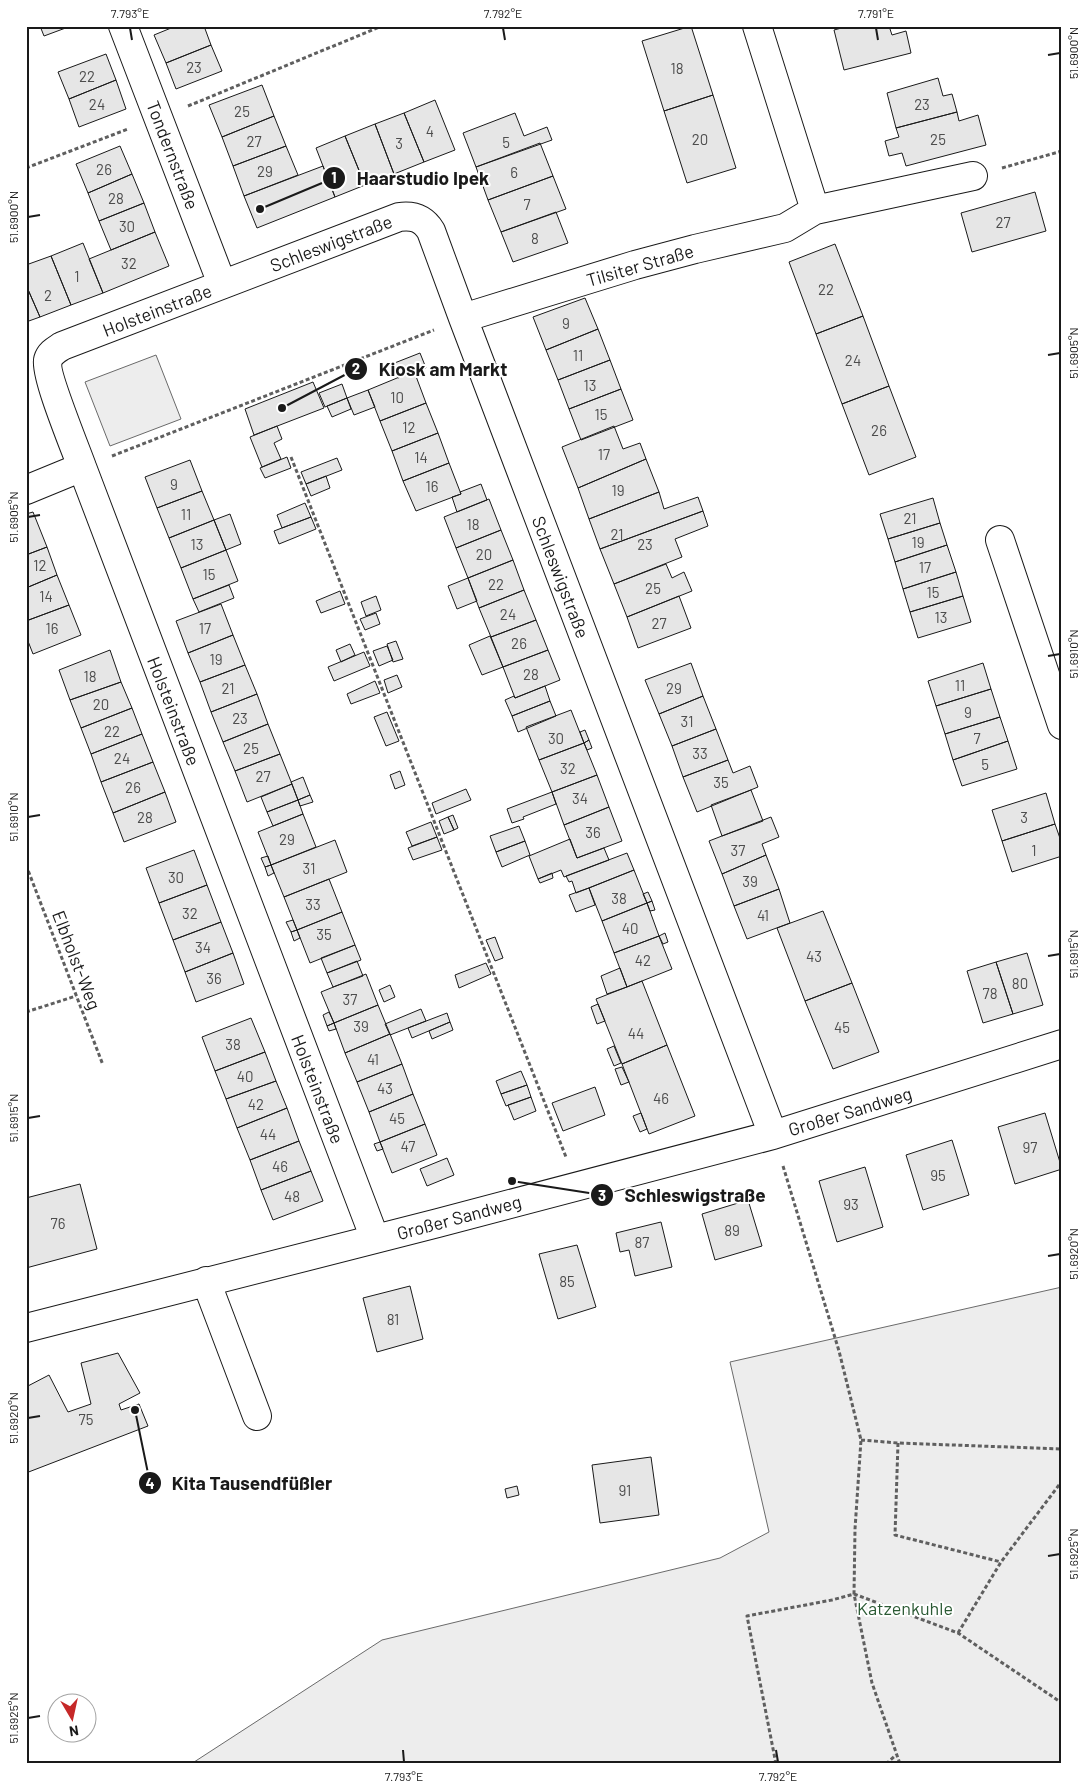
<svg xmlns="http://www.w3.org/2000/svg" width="1088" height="1790" viewBox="0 0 1088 1790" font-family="Barlow,sans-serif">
  <rect width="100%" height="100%" fill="#fff"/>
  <path fill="#ededed" stroke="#6a6a6a" d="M156 355 181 419 110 446 85 382Z
    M1062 1287V1764H191L382 1640 720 1558 769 1532 730 1362Z"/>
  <path fill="#e6e6e6" stroke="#1a1a1a" d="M40 26H71L44 36Z
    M176 26H204L211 45 166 63 154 35Z
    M691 26 713 95 664 111 642 41Z
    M849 26H889L892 35 906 31 911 53 844 70 834 30Z
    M211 45 222 71 176 89 166 63Z
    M106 54 116 80 69 99 58 72Z
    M938 78 943 96 952 94 957 112 896 128 887 93Z
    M116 80 126 109 79 127 69 99Z
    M262 85 274 116 222 137 209 105Z
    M713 95 736 168 687 183 664 111Z
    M435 100 455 150 424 162 404 113Z
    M957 112 959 121 978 115 986 145 906 166 902 153 889 156 885 141 899 137 896 128Z
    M404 113 424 162 394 174 375 124Z
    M515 113 524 136 547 127 552 140 476 167 463 133Z
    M274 116 286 146 233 166 222 137Z
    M375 124 394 174 365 185 345 136Z
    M345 136 365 185 335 197 316 148Z
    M540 143 553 176 488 200 476 167Z
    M120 146 132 174 88 193 76 164Z
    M286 146 298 175 244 196 233 166Z
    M323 166 335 197 257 228 244 196Z
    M132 174 144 203 99 221 88 193Z
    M553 176 566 209 501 232 488 200Z
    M1035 192 1046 231 972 252 961 213Z
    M144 203 155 232 111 250 99 221Z
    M556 212 568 243 513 262 501 232Z
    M155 232 169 266 103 293 89 259Z
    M83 243 103 293 71 305 51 256Z
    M835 244 863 316 816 334 789 262Z
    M51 256 71 305 40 317 26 285V265Z
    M26 285 40 317 26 322Z
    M585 298 598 329 546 350 533 317Z
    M863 316 889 386 842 404 816 334Z
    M598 329 610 360 558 380 546 350Z
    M420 353 426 368 398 378 392 364Z
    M610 360 621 389 569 409 558 380Z
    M414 371 426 403 380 421 368 390Z
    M313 382 324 408 254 435 245 409Z
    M342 384 347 398 325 407 319 393Z
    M889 386 916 457 869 475 842 404Z
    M621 389 633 420 581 440 569 409Z
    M368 390 375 407 354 415 347 398Z
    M347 398 351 409 332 417 327 406Z
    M426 403 438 433 392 451 380 421Z
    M277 426 282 439 274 443 281 459 262 467 250 437Z
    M614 426 623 449 640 443 646 459 578 488 562 447Z
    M438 433 449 463 403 481 392 451Z
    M287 457 291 468 265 478 260 468Z
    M337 458 342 470 306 484 301 472Z
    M646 459 659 492 589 519 578 488Z
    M190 460 202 491 157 508 145 477Z
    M449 463 461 494 416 511 403 481Z
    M326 476 330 488 311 496 306 484Z
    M481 484 487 500 457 512 452 497 461 494 460 492Z
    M202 491 214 520 169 538 157 508Z
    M659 492 664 509 698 497 703 511 600 549 589 519Z
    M933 498 940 523 888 539 880 514Z
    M489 499 501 530 456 548 444 517Z
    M305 503 311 517 282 528 277 515Z
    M703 511 708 526 675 539 682 557 614 584 600 549Z
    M33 512 47 547 26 555V514Z
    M230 514 241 544 226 550 214 520Z
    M311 517 316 529 279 544 274 531Z
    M214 520 226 550 181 568 169 538Z
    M940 523 947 545 895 562 888 539Z
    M501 530 513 560 468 578 456 548Z
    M947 545 956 572 903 589 895 562Z
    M47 547 57 575 26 588V555Z
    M226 550 238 581 193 599 181 568Z
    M513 560 524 590 479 608 468 578Z
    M666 564 672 578 684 572 692 591 627 617 614 584Z
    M956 572 963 596 910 612 903 589Z
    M57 575 69 605 26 621V588Z
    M468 578 477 601 457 609 448 586Z
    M229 585 234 598 199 612 193 599Z
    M524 590 536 620 491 637 479 608Z
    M340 591 345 604 321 613 316 601Z
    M376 596 381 610 366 616 361 602Z
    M679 596 691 628 638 648 627 617Z
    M963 596 971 622 918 638 910 612Z
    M221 604 233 635 188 653 176 621Z
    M69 605 81 635 33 654 26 636V621Z
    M376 613 380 624 365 630 360 619Z
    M536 620 548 650 503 667 491 637Z
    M233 635 245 665 200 682 188 653Z
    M490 636 503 667 482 675 469 645Z
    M396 641 403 659 393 662 387 644Z
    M350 644 355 655 341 662 336 650Z
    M387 646 393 660 379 666 373 651Z
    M110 650 121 682 70 700 59 670Z
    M548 650 560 680 515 698 503 667Z
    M364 652 370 666 334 681 328 667Z
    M691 663 703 696 659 714 645 680Z
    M983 663 991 689 936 706 928 681Z
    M245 665 257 694 211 712 200 682Z
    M397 675 402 687 388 693 384 680Z
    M375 681 380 693 351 704 347 694Z
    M121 682 132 708 81 728 70 700Z
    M545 686 550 701 512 716 505 700 514 696 515 698Z
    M991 689 1000 717 945 734 936 706Z
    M257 694 268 724 223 742 211 712Z
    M703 696 716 729 672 746 659 714Z
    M550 701 556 716 518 732 512 716Z
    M132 708 142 734 91 754 81 728Z
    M571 710 584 743 539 760 526 727Z
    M387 712 399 741 386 746 374 717Z
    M1000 717 1008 741 953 760 945 734Z
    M268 724 280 754 235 771 223 742Z
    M716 729 728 760 683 777 672 746Z
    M585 730 589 740 584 743 580 732Z
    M142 734 153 762 101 782 91 754Z
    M589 740 592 748 587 750 584 743Z
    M1008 741 1017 769 962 786 953 760Z
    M584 743 597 775 552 792 539 760Z
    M280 754 292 784 247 802 235 771Z
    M728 760 733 773 750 766 758 787 697 812 683 777Z
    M153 762 165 792 113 813 101 782Z
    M400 771 405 785 395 789 390 775Z
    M597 775 609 807 564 825 552 792Z
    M303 777 310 795 298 800 291 782Z
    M292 784 298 800 267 812 261 797Z
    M466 789 471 800 436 814 432 803Z
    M751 790 763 821 722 836 711 805Z
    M165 792 176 822 124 842 113 813Z
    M552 792 556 804 523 817 524 819 512 823 507 809Z
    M1046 793 1055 824 1002 841 992 810Z
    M310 795 313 802 300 806 298 800Z
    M298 800 303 814 273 826 267 812Z
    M609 807 622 841 577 858 564 825Z
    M303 814 316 847 271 865 258 832Z
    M453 815 458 828 454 830 448 817Z
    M448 817 454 830 444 834 439 821Z
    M771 817 779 837 762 844 766 855 722 874 709 841Z
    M431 822 437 837 412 846 406 832Z
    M1055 824 1062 844V856L1012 872 1002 841Z
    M519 826 525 841 496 852 490 836Z
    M437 837 442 850 413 860 408 848Z
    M570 839 577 858 604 848 609 860 564 877 561 870 538 879 529 856Z
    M335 840 347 872 284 897 271 865Z
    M525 841 530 855 502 867 496 852Z
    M194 850 207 885 159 903 146 868Z
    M627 853 634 870 576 893 572 881 569 882 566 876Z
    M766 855 779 889 734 906 722 874Z
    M268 856 271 865 265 867 261 858Z
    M271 865 274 873 268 876 265 867Z
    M634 870 647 903 602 921 589 888Z
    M552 873 553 878 540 883 538 879Z
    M329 879 342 912 297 930 284 897Z
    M207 885 221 922 173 940 159 903Z
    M589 888 595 905 576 912 569 895Z
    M779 889 790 923 747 939 734 906Z
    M648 892 652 901 647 903 643 894Z
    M652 901 655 910 650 911 647 903Z
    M647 903 659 936 614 953 602 921Z
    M823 911 852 983 805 1001 777 928Z
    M342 912 355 945 310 963 297 930Z
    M293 920 297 930 291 932 286 922Z
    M221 922 233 953 185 972 173 940Z
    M297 930 300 938 294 941 291 932Z
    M665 933 668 942 663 944 659 936Z
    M659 936 672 969 627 987 614 953Z
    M495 937 503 958 495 961 486 940Z
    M355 945 361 960 327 973 321 958Z
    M233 953 244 984 196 1002 185 972Z
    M1027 953 1043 1005 1013 1014 996 962Z
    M357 961 363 976 333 987 327 973Z
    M996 962 1013 1014 983 1023 967 971Z
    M486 963 491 974 459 988 455 975Z
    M620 968 627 987 607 994 601 976Z
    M366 974 378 1005 334 1023 321 992Z
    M642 981 667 1045 622 1064 596 999Z
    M852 983 879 1052 833 1069 805 1001Z
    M390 985 395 997 384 1002 379 990Z
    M598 1004 605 1021 597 1024 591 1007Z
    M378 1005 390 1034 345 1053 334 1023Z
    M421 1009 426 1021 390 1035 385 1024Z
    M329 1012 334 1023 327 1026 323 1015Z
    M447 1013 450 1022 412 1038 408 1028Z
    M251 1018 265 1052 215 1071 202 1037Z
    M450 1022 453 1030 432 1039 429 1031Z
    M334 1023 336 1029 329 1031 327 1026Z
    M390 1034 402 1064 357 1082 345 1053Z
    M667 1045 695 1116 649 1134 622 1064Z
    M614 1046 621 1063 614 1066 607 1049Z
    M265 1052 276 1081 226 1099 215 1071Z
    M402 1064 413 1094 369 1112 357 1082Z
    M622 1067 629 1082 621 1085 615 1069Z
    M521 1071 527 1085 501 1094 496 1081Z
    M276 1081 287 1108 237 1128 226 1099Z
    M527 1085 531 1097 506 1106 501 1094Z
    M595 1087 605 1115 563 1131 552 1103Z
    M413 1094 425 1124 380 1142 369 1112Z
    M531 1097 536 1111 514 1120 508 1105Z
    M287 1108 299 1141 250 1160 237 1128Z
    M641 1113 647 1129 640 1132 633 1116Z
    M1045 1113 1062 1169 1015 1184 998 1127Z
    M425 1124 437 1155 392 1173 380 1142Z
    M952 1140 969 1195 923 1210 906 1155Z
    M299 1141 311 1171 261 1190 250 1160Z
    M380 1142 383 1149 377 1151 374 1144Z
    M447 1158 454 1175 427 1186 420 1169Z
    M865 1167 883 1227 837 1242 819 1181Z
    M311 1171 323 1201 273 1220 261 1190Z
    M80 1184 97 1249 26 1268V1198Z
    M748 1200 762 1246 715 1260 702 1214Z
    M661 1222 672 1267 635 1276 629 1250 620 1252 616 1233Z
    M577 1245 596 1307 558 1319 539 1254Z
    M410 1286 423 1339 377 1352 363 1298Z
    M118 1353 140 1393 119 1404 121 1410 139 1404 148 1426 26 1473V1387L49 1375 68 1412 91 1404 81 1363Z
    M651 1457 659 1515 600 1523 592 1465Z
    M517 1486 519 1495 507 1498 505 1489Z"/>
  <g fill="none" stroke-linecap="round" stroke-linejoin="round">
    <g stroke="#1a1a1a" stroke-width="30">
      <path id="street" d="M123 26 222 284
        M757 26 815 210
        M463 318 635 265 695 249 785 228 815 210 973 176
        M26 490 82 467
        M1000 540 1062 725
        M375 1239 82 467C76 450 44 373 48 360 50 353 56 350 62 346L399 217C413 215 423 218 431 231L463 318 773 1135
        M206 1281 257 1416
        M26 1328 438 1223 773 1135 1062 1044"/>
    </g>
    <path stroke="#5f5f5f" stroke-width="3" stroke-dasharray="4 2.5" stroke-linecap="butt" d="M188 106 382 26
      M26 168 128 129
      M1002 168 1062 151
      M112 456 434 330
      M291 457 566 1157
      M26 865 103 1065
      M26 1012 76 996
      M783 1166 839 1351 861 1440 855 1529 854 1594 872 1683 900 1764
      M861 1440 898 1443 1062 1449
      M898 1443 895 1535 1001 1562
      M958 1633 1001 1562 1062 1481
      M776 1764 747 1616 832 1600 854 1594 958 1633 1062 1703
      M886 1764 896 1755"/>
    <use href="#street" stroke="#fff" stroke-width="28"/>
  </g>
  <path fill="none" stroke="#1a1a1a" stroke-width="2" d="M130 28 132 40M503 28 505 40M876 28 878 40M1048 55 1060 53M28 217 40 215M1048 355 1060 353M28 517 40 515M1048 656 1060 654M28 817 40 815M1048 956 1060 954M28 1118 40 1116M1048 1256 1060 1254M28 1418 40 1416M1048 1556 1060 1554M28 1718 40 1716M403 1750 404 1762M776 1750 778 1762"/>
  <g text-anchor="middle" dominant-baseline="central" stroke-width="4" stroke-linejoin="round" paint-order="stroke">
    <g font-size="15" fill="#4d4d4d">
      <text x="194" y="67">23</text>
      <text x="677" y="68">18</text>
      <text x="87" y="76">22</text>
      <text x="97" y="104">24</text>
      <text x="922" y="104">23</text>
      <text x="242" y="111">25</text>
      <text x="430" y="131">4</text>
      <text x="700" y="139">20</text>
      <text x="938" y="139">25</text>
      <text x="254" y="141">27</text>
      <text x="506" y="142">5</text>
      <text x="399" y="143">3</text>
      <text x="104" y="169">26</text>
      <text x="265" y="171">29</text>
      <text x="514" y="172">6</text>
      <text x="116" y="198">28</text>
      <text x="527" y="204">7</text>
      <text x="1003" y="222">27</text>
      <text x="127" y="226">30</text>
      <text x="535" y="238">8</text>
      <text x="129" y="263">32</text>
      <text x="77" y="276">1</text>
      <text x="826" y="289">22</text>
      <text x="48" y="295">2</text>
      <text x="566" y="323">9</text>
      <text x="578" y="355">11</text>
      <text x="853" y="360">24</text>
      <text x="590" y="385">13</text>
      <text x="397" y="397">10</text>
      <text x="601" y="414">15</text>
      <text x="409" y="427">12</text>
      <text x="879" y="430">26</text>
      <text x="604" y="454">17</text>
      <text x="421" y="457">14</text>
      <text x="174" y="484">9</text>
      <text x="432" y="486">16</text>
      <text x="618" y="490">19</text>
      <text x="186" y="514">11</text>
      <text x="910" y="518">21</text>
      <text x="473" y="524">18</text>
      <text x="617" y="534">21</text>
      <text x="918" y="542">19</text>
      <text x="197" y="544">13</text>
      <text x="645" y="544">23</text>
      <text x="484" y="554">20</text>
      <text x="40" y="565">12</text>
      <text x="925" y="567">17</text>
      <text x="209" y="574">15</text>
      <text x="496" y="584">22</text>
      <text x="653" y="588">25</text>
      <text x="933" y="592">15</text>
      <text x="46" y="596">14</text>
      <text x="508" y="614">24</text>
      <text x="941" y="617">13</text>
      <text x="659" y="623">27</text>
      <text x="52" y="628">16</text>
      <text x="205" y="628">17</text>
      <text x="519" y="643">26</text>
      <text x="216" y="659">19</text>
      <text x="531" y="674">28</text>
      <text x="90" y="676">18</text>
      <text x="960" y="685">11</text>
      <text x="228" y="688">21</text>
      <text x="674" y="688">29</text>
      <text x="101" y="704">20</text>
      <text x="968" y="712">9</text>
      <text x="240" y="718">23</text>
      <text x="687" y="721">31</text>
      <text x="112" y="731">22</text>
      <text x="556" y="738">30</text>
      <text x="977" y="738">7</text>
      <text x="251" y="748">25</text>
      <text x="700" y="753">33</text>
      <text x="122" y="758">24</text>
      <text x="985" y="764">5</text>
      <text x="568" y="768">32</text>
      <text x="263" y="776">27</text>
      <text x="721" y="782">35</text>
      <text x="133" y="787">26</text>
      <text x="580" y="798">34</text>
      <text x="145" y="817">28</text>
      <text x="1024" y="817">3</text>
      <text x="593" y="832">36</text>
      <text x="287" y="839">29</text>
      <text x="738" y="850">37</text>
      <text x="1034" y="850">1</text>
      <text x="309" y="868">31</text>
      <text x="176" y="877">30</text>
      <text x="750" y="881">39</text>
      <text x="619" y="898">38</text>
      <text x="313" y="904">33</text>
      <text x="190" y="913">32</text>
      <text x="763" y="915">41</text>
      <text x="630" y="928">40</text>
      <text x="324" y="934">35</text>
      <text x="203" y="947">34</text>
      <text x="814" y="956">43</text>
      <text x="643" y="960">42</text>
      <text x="214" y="978">36</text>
      <text x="1020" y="983">80</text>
      <text x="990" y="993">78</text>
      <text x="350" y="999">37</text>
      <text x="361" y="1026">39</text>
      <text x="842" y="1027">45</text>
      <text x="636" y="1033">44</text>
      <text x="233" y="1044">38</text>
      <text x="373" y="1059">41</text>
      <text x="245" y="1076">40</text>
      <text x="385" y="1088">43</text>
      <text x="661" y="1098">46</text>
      <text x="256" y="1104">42</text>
      <text x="397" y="1118">45</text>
      <text x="268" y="1134">44</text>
      <text x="408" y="1146">47</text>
      <text x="1030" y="1147">97</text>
      <text x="280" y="1166">46</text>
      <text x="938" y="1175">95</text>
      <text x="292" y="1196">48</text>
      <text x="851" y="1204">93</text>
      <text x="58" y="1223">76</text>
      <text x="732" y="1230">89</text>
      <text x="642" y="1242">87</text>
      <text x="567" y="1281">85</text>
      <text x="393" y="1319">81</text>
      <text x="86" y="1419">75</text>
      <text x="625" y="1490">91</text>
    </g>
    <g font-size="18" fill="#1a1a1a" stroke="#fff">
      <text transform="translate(173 155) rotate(69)">Tondernstraße</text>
      <text transform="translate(331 243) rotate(-21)">Schleswigstraße</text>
      <text transform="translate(640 265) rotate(-16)">Tilsiter Straße</text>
      <text transform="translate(157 310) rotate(-21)">Holsteinstraße</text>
      <text transform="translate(561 577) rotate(69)">Schleswigstraße</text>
      <text transform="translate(174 711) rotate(69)">Holsteinstraße</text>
      <text transform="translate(77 960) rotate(69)">Elbholst-Weg</text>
      <text transform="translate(318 1089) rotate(69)">Holsteinstraße</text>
      <text transform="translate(850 1111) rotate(-17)">Großer Sandweg</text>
      <text transform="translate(459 1217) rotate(-15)">Großer Sandweg</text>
    </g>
    <g font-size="18" fill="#2b5a34" stroke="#fff">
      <text x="905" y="1608">Katzenkuhle</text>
    </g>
  </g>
  <path fill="none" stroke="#1a1a1a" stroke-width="2" d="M260 209L334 178M282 408L356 369M512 1181L602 1195M135 1410L150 1483"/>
  <g fill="#1a1a1a" stroke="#fff" stroke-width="2">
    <circle cx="260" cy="209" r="5"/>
    <circle cx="282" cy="408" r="5"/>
    <circle cx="512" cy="1181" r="5"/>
    <circle cx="135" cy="1410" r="5"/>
    <circle cx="334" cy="178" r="12"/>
    <circle cx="356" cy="369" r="12"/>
    <circle cx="602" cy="1195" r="12"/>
    <circle cx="150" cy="1483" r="12"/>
  </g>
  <g font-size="15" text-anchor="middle" font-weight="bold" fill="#fff">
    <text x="334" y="183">1</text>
    <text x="356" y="374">2</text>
    <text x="602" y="1201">3</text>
    <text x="150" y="1489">4</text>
  </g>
  <g font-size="19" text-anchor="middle" font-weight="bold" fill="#1a1a1a" stroke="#fff" stroke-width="4" stroke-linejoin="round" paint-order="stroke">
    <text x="423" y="185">Haarstudio Ipek</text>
    <text x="443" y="376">Kiosk am Markt</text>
    <text x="695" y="1202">Schleswigstraße</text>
    <text x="252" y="1490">Kita Tausendfüßler</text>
  </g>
  <rect width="1088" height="1790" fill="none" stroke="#ffffff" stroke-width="55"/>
  <g transform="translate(72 1718) rotate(171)"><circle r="24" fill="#ffffff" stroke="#a3a3a3"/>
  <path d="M0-4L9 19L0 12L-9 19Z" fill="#c62828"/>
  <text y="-8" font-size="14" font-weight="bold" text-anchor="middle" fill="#1a1a1a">N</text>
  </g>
  <rect x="28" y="28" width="1032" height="1734" fill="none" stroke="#1a1a1a" stroke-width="2"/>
  <g font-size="12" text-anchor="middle" fill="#1a1a1a">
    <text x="130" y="18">7.793°E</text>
    <text x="503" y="18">7.792°E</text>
    <text x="876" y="18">7.791°E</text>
    <text transform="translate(1074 53) rotate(-90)" y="4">51.6900°N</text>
    <text transform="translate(14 217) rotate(-90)" y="4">51.6900°N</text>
    <text transform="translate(1074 353) rotate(-90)" y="4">51.6905°N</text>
    <text transform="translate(14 517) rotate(-90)" y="4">51.6905°N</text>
    <text transform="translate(1074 654) rotate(-90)" y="4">51.6910°N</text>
    <text transform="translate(14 817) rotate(-90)" y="4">51.6910°N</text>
    <text transform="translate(1074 954) rotate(-90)" y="4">51.6915°N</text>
    <text transform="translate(14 1118) rotate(-90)" y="4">51.6915°N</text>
    <text transform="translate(1074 1254) rotate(-90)" y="4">51.6920°N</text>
    <text transform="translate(14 1418) rotate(-90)" y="4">51.6920°N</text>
    <text transform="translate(1074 1554) rotate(-90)" y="4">51.6925°N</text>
    <text transform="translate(14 1718) rotate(-90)" y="4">51.6925°N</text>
    <text x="404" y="1781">7.793°E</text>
    <text x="778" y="1781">7.792°E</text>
  </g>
</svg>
